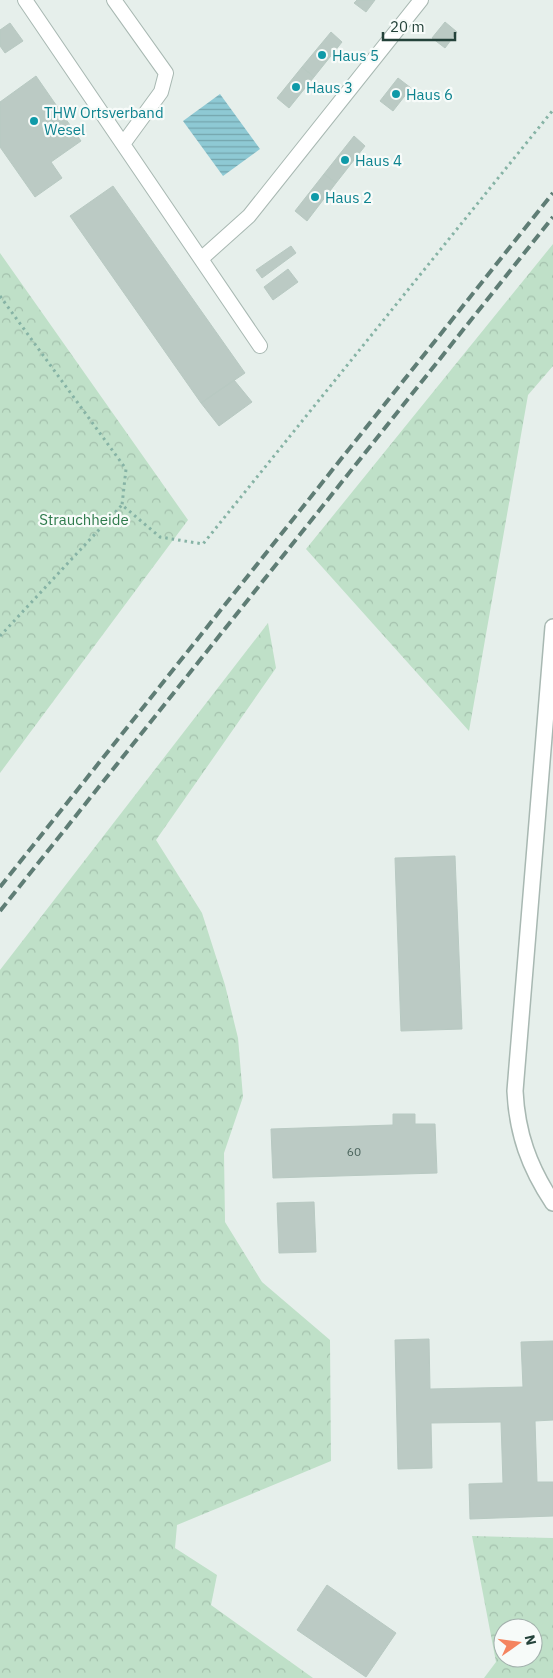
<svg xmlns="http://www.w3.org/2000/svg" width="553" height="1678" viewBox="0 0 553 1678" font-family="'IBM Plex Sans',sans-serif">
  <defs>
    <pattern id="forest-crowns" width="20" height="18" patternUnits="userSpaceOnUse" patternTransform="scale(1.25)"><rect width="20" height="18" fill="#bfe0c8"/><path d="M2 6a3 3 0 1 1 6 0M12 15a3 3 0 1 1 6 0" fill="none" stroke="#a4c1ad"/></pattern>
    <pattern id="water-rules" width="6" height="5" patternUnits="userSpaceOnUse" patternTransform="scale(1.25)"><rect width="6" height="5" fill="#8ec9d4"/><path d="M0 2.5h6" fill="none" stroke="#74a5ad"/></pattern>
  </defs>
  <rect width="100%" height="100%" fill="#e6efeb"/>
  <path fill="url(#forest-crowns)" fill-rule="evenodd" d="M553 244V366L528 395 469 731 306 549Z
    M0 253 188 520 0 773Z
    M268 623 276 668 156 840 202 913 225 985 238 1038 243 1097 224 1153 225 1222 262 1282 330 1340 331 1461 177 1525 175 1548 217 1575 211 1605 313 1678H0V970Z
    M472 1536 553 1538V1678H484L496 1662ZM503 1628H533V1658H503Z"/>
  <path fill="url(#water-rules)" d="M220 94 260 149 223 176 183 121Z"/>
  <path fill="#bbcac4" stroke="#b8c9c2" d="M357 0H375L366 12 354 3Z
    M445 22 457 32 445 48 432 38Z
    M10 23 23 41 5 53 0 46V30Z
    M331 32 342 42 314 77 302 67Z
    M302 67 314 77 289 108 277 98Z
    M36 76 81 141 51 162 62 178 35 197 0 147V102Z
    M398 78 411 88 393 111 380 101Z
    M354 136 365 146 336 183 324 174Z
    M324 174 336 183 307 221 295 211Z
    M113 186 245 373 201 403 70 216Z
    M291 246 296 253 262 278 256 270Z
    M288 269 298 282 273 300 264 287Z
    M234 380 252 402 219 426 201 403Z
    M455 856 462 1029 401 1031 395 858Z
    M393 1114H415V1124H435L437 1173 273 1178 271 1129 393 1125Z
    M314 1202 316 1252 279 1253 277 1203Z
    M429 1339 430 1389 523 1387 521 1342 553 1341V1420L535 1421 537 1482H553V1516L470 1519 469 1484 503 1483 501 1422 431 1423 432 1468 398 1469 395 1340Z
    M327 1585 396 1633 366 1677 297 1630Z"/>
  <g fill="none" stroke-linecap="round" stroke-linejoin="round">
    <g stroke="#a8b8b2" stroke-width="16">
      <path id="service" d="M25 0 260 346
        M114 0 166 73 161 92 123 144
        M201 259 249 216 421 0"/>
    </g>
    <g stroke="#a8b8b2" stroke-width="18">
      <path id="minor" d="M553 627 515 1091C517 1133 529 1167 553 1203"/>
    </g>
    <path stroke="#86b3a5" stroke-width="3" stroke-dasharray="2.5 4" stroke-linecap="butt" d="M0 296 126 469 122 505
      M0 636 122 505 160 537 203 544 553 110"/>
    <use href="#service" stroke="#fff" stroke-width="14"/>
    <use href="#minor" stroke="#fff" stroke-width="15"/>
    <path stroke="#5f7d75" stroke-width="4" stroke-dasharray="10 5" stroke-linecap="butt" d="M0 887 553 193
      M0 911 553 217"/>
  </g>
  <g fill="#0f9aa8" stroke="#f7fbf9" stroke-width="2">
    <circle cx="322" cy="55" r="5"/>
    <circle cx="296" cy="87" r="5"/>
    <circle cx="396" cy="94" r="5"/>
    <circle cx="34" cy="121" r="5"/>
    <circle cx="345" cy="160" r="5"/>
    <circle cx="315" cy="197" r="5"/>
  </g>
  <g text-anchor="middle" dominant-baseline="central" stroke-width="4.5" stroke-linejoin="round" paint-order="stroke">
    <g font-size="12" fill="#4a645c">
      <text x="354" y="1151">60</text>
    </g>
    <g font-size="15" fill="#0d838f" stroke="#f7fbf9" text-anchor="start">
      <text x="332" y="55">Haus 5</text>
      <text x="306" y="87">Haus 3</text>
      <text x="406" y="94">Haus 6</text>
      <text x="44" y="112">THW Ortsverband<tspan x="44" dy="17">Wesel</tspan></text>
      <text x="355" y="160">Haus 4</text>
      <text x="325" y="197">Haus 2</text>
    </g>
    <g font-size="15" fill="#2d7a4b" stroke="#f7fbf9">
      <text x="84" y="519">Strauchheide</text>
    </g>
  </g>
  <g transform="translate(518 1643) rotate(76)"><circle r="24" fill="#f7fbf9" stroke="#a3b1ad"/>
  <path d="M0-4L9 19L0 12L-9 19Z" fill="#f4845f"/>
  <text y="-8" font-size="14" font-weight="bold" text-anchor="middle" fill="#24423a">N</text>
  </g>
  <path d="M383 32v8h72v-8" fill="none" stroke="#24423a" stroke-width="2.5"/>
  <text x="390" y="32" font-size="15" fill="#24423a" stroke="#f7fbf9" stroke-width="4" paint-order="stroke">20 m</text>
</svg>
